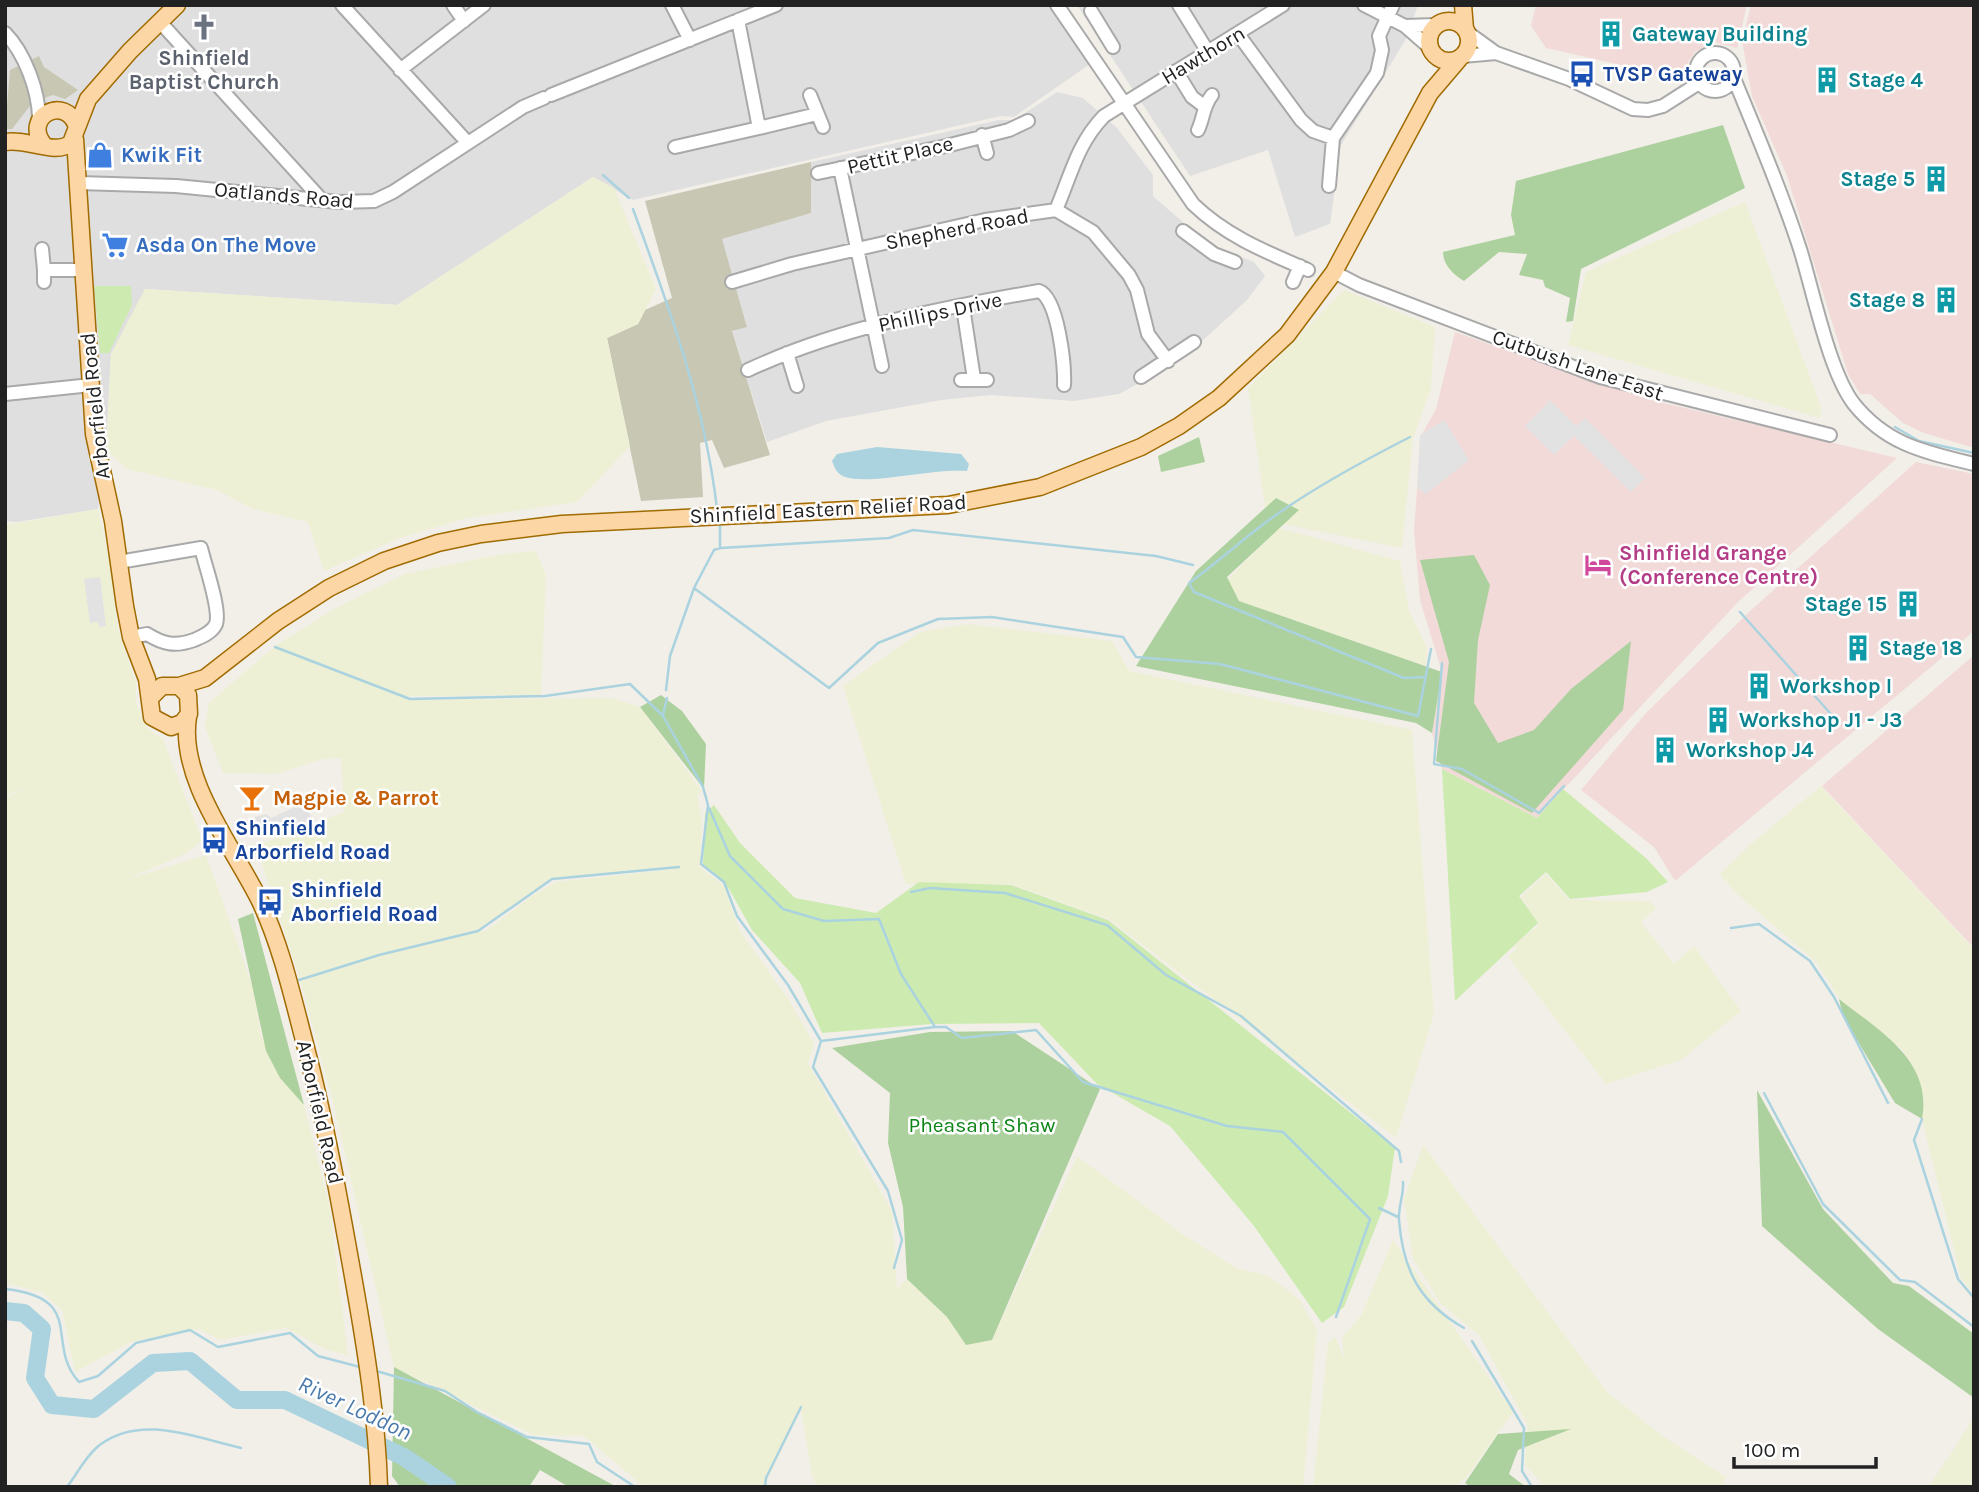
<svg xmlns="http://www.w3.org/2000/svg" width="1979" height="1492" viewBox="0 0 1979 1492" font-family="Karla,sans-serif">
  <rect width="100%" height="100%" fill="#f2efe9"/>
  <path fill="#e0dfdf" d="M5 5H1064L1090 64 1014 117 1001 116 633 200 593 177 397 305 146 289 111 354 106 450 98 509 17 522 5 521Z
    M1077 5H1418L1405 41 1341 145 1330 224 1295 237 1268 150 1190 176Z
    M1057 92 1083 98 1117 128 1153 175V196L1194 232 1214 246 1254 262 1265 276 1247 300 1201 342 1162 371 1119 394 1074 401 991 395 941 400 826 421 767 442 732 331 747 326 721 238 811 213V162L999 120H1014Z"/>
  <path fill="#f2dad9" d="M1536 5H1747L1737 48 1714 42 1695 52 1678 78 1546 48 1531 26Z
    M1751 5H1974V448L1924 433 1903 423 1870 394H1860L1848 374 1787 176 1752 96 1742 41Z
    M1455 332 1647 399 1897 458 1738 602 1537 818 1442 769 1432 733 1442 672 1420 600 1414 530 1421 436 1436 409Z
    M1916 462 1974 474V631L1675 881 1654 847 1581 790 1646 713 1748 613Z
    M1974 655V948L1822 786Z"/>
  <path fill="#c7c7b4" d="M39 56 44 67 78 90 65 99 53 95 33 102 12 129H5L10 70Z
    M811 162V213L722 239 747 327 732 331 770 455 724 468 712 440 700 443 703 497 641 501 607 338 638 324 645 310 672 298 645 201Z"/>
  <path fill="#eef0d5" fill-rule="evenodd" d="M593 177 614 188 656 289 638 324 607 338 630 446 577 502 467 518 397 539 324 571 308 522 253 509 217 490 127 469 106 450 111 354 145 289 397 305Z
    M1745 202 1821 407 1820 418 1568 345 1586 272Z
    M1344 290 1435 327 1431 388 1413 438 1402 548 1267 521 1248 388Z
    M98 509 110 561 118 629 136 684V703L148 729 163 739 202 840 187 853 125 880 206 855 254 990 261 1035 282 1079 304 1105 330 1208 348 1356 323 1348 286 1328 220 1340 199 1329 131 1342 75 1372 62 1310 41 1292 5 1283V798L30 787 5 796V525Z
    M1279 528 1400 561 1409 611 1427 648 1426 666 1239 601 1227 580Z
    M536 551 546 576 541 695 403 696 298 656 408 700 612 698 640 707 702 791 697 795 702 820 700 867 724 886 740 931 789 1000 814 1044 808 1063 892 1211 897 1288 907 1279 947 1317 966 1344 992 1340 1077 1156 1181 1233 1236 1268 1269 1276 1299 1299 1317 1330 1303 1487H818L812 1476 801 1408 764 1487H644L584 1436 533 1435 394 1367 332 1098 300 979 256 846 344 812 341 758 323 759 276 774 223 773 205 727 209 703 275 646 334 609 405 574 497 555ZM685 868 556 882 532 896 487 930 478 932 552 879Z
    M968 624 1112 641 1129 671 1412 730 1434 1014 1396 1138 1109 919 1011 884H906L843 686 920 632Z
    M1821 786 1974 949V1294L1961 1279 1922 1119 1923 1111 1904 1051 1841 1001 1817 963 1735 892 1720 874 1752 843Z
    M1546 874 1569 900 1649 901 1656 908 1641 922 1674 964 1694 946 1741 1011 1681 1060 1606 1084 1508 957 1517 949 1514 944 1539 925 1521 897Z
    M1423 1145 1607 1392 1661 1435 1726 1477 1721 1487H1545L1525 1465 1527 1424 1479 1335 1441 1304 1413 1259 1404 1199Z
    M1393 1240 1513 1412 1465 1479 1454 1487H1313L1328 1343 1335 1337 1344 1359 1342 1338 1362 1314Z
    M1974 1417V1487H1928L1950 1455Z"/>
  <path fill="#cdebb0" d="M94 286H131L132 305 109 353H100Z
    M1442 769 1537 818 1563 789 1647 859 1668 882 1647 892 1570 899 1546 872 1519 896 1538 923 1455 1001Z
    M714 805 740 843 795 898 876 913 919 882 1011 885 1108 920 1395 1148 1388 1196 1344 1307 1322 1323 1254 1226 1170 1126 1097 1084 1039 1023 932 1024 822 1033 800 983 752 930 729 889 703 864 705 813Z"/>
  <path fill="#add19e" d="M1723 125 1745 188 1581 269 1573 321 1566 322 1570 298 1545 287 1543 280 1519 275 1527 254 1499 252 1464 281C1453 274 1443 265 1443 252L1515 235 1511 215 1516 181Z
    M1199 437 1205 462 1161 472 1158 456Z
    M1276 498 1299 510 1227 577 1239 601 1442 672 1432 733 1416 723 1136 666 1196 571Z
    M1474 555 1490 585 1478 640 1474 703 1498 743 1534 730 1571 689 1631 641 1623 710 1532 813 1436 761 1449 662 1420 560Z
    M661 695 682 711 706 744 704 789 640 707Z
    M253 913 304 1105 280 1078 266 1051 238 919Z
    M1839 999C1878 1030 1933 1060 1922 1119L1895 1103 1843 1017Z
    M1012 1031 1100 1089 992 1340 966 1345 947 1317 907 1279 903 1207 888 1143 890 1093 832 1048 930 1032Z
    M1757 1090 1823 1209 1893 1283 1909 1286 1974 1334V1398L1878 1329 1762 1226Z
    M394 1367 617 1487H569L540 1470 529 1487H400L392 1476Z
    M1571 1429 1518 1450 1509 1474 1526 1487H1471L1465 1483 1498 1434Z"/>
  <path fill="#e2e2e2" d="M1550 400 1576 426 1585 418 1645 478 1631 492 1574 436 1554 455 1525 426Z
    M1444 420 1469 460 1426 494 1417 488 1420 435Z
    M100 577 106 626 100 627 97 622 90 623 84 579Z
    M303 797 312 819 273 834 269 829 250 835 246 825 255 817 267 814 271 818 293 808 292 800Z"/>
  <path fill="#aad3df" d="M877 447 961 454 969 464 967 471C932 468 872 485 845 477 837 474 835 469 832 461L837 454Z"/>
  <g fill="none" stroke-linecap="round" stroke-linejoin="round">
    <path stroke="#aad3df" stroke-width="2.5" d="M603 175 629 198
      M633 209C669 307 705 404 717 509
      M1895 427 1919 441 1974 453
      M1410 437C1361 462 1305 492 1261 526 1236 545 1214 565 1189 583L1194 592 1404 678 1426 677
      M720 548 889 538 913 530 1156 556 1193 565
      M694 588 714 550 720 548V526
      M1740 612 1838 722
      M275 647 410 699 545 696 630 684 663 716 703 787 708 805 701 864 724 882 737 916 788 985 821 1041 813 1067 888 1191 902 1240 894 1268
      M1442 663 1434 764 1462 769 1539 813 1564 786
      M666 690 670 656 694 588 829 688 878 643 938 619 992 617 1123 637 1136 657 1220 664 1418 716 1431 649
      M663 715 667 698
      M709 808 730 856 783 909 824 921 879 919 901 974 935 1027
      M911 892 930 888 1005 893 1107 925 1166 975 1241 1016 1399 1151 1401 1162
      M1731 928 1759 924 1810 961 1834 997 1888 1103
      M299 980 379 955 478 931 552 879 679 867
      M821 1041 935 1027H946L962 1038 1036 1030 1083 1082 1227 1126 1283 1132 1370 1219 1336 1317
      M1764 1093 1823 1204 1900 1280 1915 1282 1974 1327
      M1922 1119 1914 1140 1958 1279 1974 1298
      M1403 1182C1404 1195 1398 1207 1399 1220 1403 1271 1420 1303 1464 1328
      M1379 1208 1398 1217
      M5 1289C88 1298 44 1344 79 1382L98 1376 136 1343 190 1330 218 1347 290 1333 318 1356 360 1367
      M1472 1341 1524 1428 1522 1471 1532 1487
      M373 1370 445 1391 477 1412 527 1437 589 1444 597 1462 635 1487
      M67 1487C77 1474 87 1454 101 1444 143 1414 196 1438 241 1448
      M765 1487 766 1478 801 1407
      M1465 1487H1470"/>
    <path stroke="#aad3df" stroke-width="18" d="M5 1311 24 1313 42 1329 35 1378 52 1405 94 1409 153 1363 190 1361 237 1400H285L404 1457 448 1487"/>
    <g stroke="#a9a9a9" stroke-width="16">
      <path id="minor" d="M342 5 467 142
        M453 5 464 21
        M672 5 690 40
        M1057 5 1193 204C1226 236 1266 252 1308 270
        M1179 5 1208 52
        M1364 5 1405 26 1429 47
        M1091 11 1113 47
        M738 20 759 128 817 114
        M160 22 320 198
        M1405 26 1436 25
        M1467 32 1496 53 1569 79 1633 109 1648 110 1663 106 1699 83
        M5 33C25 53 39 92 39 119
        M1238 34 1301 120 1313 131 1333 138
        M1696 72a19 19 0 1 1 38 0a19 19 0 1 1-38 0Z
        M1463 56 1496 53
        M400 70 484 5
        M1176 71 1192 97 1204 106
        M1733 76C1756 132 1781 190 1800 249 1813 290 1829 372 1854 404 1887 445 1925 452 1974 464
        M551 95 776 5
        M810 95 823 127
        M1198 130C1204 117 1203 106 1212 95
        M982 135 987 153
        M675 147 759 128
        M840 168 882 366
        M818 173 946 146 1009 130 1028 121
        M79 183 176 186 339 202 374 201 393 192 523 107 544 98
        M1329 186 1333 138 1377 73 1382 50 1379 36 1393 5
        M1056 210C1071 175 1077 144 1104 116L1283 5
        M1056 210 1093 232 1129 275 1137 290 1148 334 1168 361
        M1183 231 1214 254 1235 262
        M42 249 44 270
        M1334 272 1359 285 1600 377 1830 435
        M44 282V270H82
        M732 282 792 264 985 220 1056 210
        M1293 282 1300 266
        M963 307 974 379
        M787 353 797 386
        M748 370C838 328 941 308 1039 291 1058 298 1065 365 1064 385
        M1141 377 1194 342
        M961 380H987
        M5 394 91 385
        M119 562 201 548C205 565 221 610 216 624 212 633 201 637 194 640 175 647 163 644 147 634L131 637"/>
    </g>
    <g stroke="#a06b00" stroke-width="19">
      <path id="major" d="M1463 5 1465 29
        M1429 41a20 20 0 1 1 40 0a20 20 0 1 1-40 0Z
        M75 139 94 434 113 521 125 606 131 637 147 679 152 717 171 727 182 723 189 714 188 695 179 686H162L150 698
        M5 142C28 138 55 156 71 143L88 99 130 51 177 5
        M44 145C21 117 66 93 77 127
        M179 686 205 678 278 621 329 588 384 561 438 543 481 534 562 524 948 505 1040 487 1141 447 1179 426 1219 398 1287 335 1334 272 1430 93 1459 59
        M188 717C178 779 234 848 260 901 282 948 293 999 306 1048 326 1125 340 1203 354 1282 366 1350 377 1418 379 1487"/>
    </g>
    <use href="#minor" stroke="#fff" stroke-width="12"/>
    <use href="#major" stroke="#fcd6a4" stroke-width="16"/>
  </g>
  <defs>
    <g id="church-bare" transform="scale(2.1)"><path d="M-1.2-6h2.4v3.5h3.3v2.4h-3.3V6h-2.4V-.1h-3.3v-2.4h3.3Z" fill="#6b7280" stroke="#fff" stroke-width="2.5" paint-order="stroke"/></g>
    <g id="building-bare" transform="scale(2.1)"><path d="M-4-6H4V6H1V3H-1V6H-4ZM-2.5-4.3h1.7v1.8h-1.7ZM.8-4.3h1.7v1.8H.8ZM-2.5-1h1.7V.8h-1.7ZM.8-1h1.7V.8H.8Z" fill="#0f9aa8" stroke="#fff" stroke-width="2.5" paint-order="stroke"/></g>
    <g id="bus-bare" transform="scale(2.1)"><path d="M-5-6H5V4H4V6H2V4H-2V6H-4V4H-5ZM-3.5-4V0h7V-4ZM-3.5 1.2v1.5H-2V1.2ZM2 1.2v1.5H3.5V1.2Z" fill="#1a4fb4" stroke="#fff" stroke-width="2.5" paint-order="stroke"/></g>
    <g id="shop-bare" transform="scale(2.1)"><path d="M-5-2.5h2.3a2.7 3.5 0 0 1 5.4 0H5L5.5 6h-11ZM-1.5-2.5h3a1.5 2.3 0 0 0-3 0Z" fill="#3f7fe0" stroke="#fff" stroke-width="2.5" paint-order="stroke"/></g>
    <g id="supermarket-bare" transform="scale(2.1)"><path d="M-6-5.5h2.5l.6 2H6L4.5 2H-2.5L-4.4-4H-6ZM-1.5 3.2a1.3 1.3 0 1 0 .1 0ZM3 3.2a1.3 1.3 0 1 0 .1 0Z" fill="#3f7fe0" stroke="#fff" stroke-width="2.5" paint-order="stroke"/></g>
    <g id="hotel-bare" transform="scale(2.1)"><path d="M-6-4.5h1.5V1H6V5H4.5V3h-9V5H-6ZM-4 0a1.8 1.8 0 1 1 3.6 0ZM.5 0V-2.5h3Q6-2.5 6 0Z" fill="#d1479c" stroke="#fff" stroke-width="2.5" paint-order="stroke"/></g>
    <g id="bar-bare" transform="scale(2.1)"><path d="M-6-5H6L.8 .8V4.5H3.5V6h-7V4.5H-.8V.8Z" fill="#e8710a" stroke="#fff" stroke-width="2.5" paint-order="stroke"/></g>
  </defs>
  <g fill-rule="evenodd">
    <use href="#church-bare" x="204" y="27"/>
    <use href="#building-bare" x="1611" y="34"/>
    <use href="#bus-bare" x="1582" y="74"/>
    <use href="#building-bare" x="1827" y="80"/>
    <use href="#shop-bare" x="100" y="155"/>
    <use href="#building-bare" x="1936" y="179"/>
    <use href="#supermarket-bare" x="115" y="245"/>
    <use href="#building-bare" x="1946" y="300"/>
    <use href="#hotel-bare" x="1598" y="565"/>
    <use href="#building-bare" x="1908" y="604"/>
    <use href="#building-bare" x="1858" y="648"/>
    <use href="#building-bare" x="1759" y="686"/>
    <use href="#building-bare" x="1718" y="720"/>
    <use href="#building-bare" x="1665" y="750"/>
    <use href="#bar-bare" x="252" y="798"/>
    <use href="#bus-bare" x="214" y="840"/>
    <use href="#bus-bare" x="270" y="902"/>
  </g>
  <g text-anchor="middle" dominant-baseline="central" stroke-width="5" stroke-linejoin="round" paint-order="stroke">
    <g font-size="21" font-weight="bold" fill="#0d838f" stroke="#fff" text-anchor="start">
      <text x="1632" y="34">Gateway Building</text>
      <text x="1848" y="80">Stage 4</text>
      <text x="1915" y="179" text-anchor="end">Stage 5</text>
      <text x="1925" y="300" text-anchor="end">Stage 8</text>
      <text x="1887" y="604" text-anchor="end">Stage 15</text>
      <text x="1879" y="648">Stage 18</text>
      <text x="1780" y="686">Workshop I</text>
      <text x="1739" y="720">Workshop J1 - J3</text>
      <text x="1686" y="750">Workshop J4</text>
    </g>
    <g font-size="21" fill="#222" stroke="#fff">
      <text transform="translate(1203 55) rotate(-31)">Hawthorn</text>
      <text transform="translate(900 155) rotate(-13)">Pettit Place</text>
      <text transform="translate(284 195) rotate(5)">Oatlands Road</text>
      <text transform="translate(957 229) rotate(-11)">Shepherd Road</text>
      <text transform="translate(940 312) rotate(-12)">Phillips Drive</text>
      <text transform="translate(1578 365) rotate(19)">Cutbush Lane East</text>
      <text transform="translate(95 406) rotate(-96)">Arborfield Road</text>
      <text transform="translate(828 509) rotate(-3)">Shinfield Eastern Relief Road</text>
      <text transform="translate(320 1112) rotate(77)">Arborfield Road</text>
    </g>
    <g font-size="21" font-weight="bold" fill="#5b616d" stroke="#fff">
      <text x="204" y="58">Shinfield<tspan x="204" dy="24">Baptist Church</tspan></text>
    </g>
    <g font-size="21" font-weight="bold" fill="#164399" stroke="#fff" text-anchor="start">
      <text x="1603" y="74">TVSP Gateway</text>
      <text x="235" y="828">Shinfield<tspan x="235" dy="24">Arborfield Road</tspan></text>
      <text x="291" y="890">Shinfield<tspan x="291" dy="24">Aborfield Road</tspan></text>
    </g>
    <g font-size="21" font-weight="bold" fill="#366cbe" stroke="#fff" text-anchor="start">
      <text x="121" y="155">Kwik Fit</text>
      <text x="136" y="245">Asda On The Move</text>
    </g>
    <g font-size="21" font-weight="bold" fill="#b23c85" stroke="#fff" text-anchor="start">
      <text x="1619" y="553">Shinfield Grange<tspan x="1619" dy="24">(Conference Centre)</tspan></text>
    </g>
    <g font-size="21" font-weight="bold" fill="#c56008" stroke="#fff" text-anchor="start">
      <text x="273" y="798">Magpie &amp; Parrot</text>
    </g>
    <g font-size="21" fill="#0c8416" stroke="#fff">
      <text x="982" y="1125">Pheasant Shaw</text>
    </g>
    <g font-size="23" font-style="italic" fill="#4a7aab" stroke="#fff">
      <text transform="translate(355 1408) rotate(25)">River Loddon</text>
    </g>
  </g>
  <rect width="1979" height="1492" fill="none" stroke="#222222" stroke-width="14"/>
  <path d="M1734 1457v10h142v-10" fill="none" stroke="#222222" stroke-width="3.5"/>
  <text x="1744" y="1457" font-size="21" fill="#222222" stroke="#ffffff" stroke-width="5" paint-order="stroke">100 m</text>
</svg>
